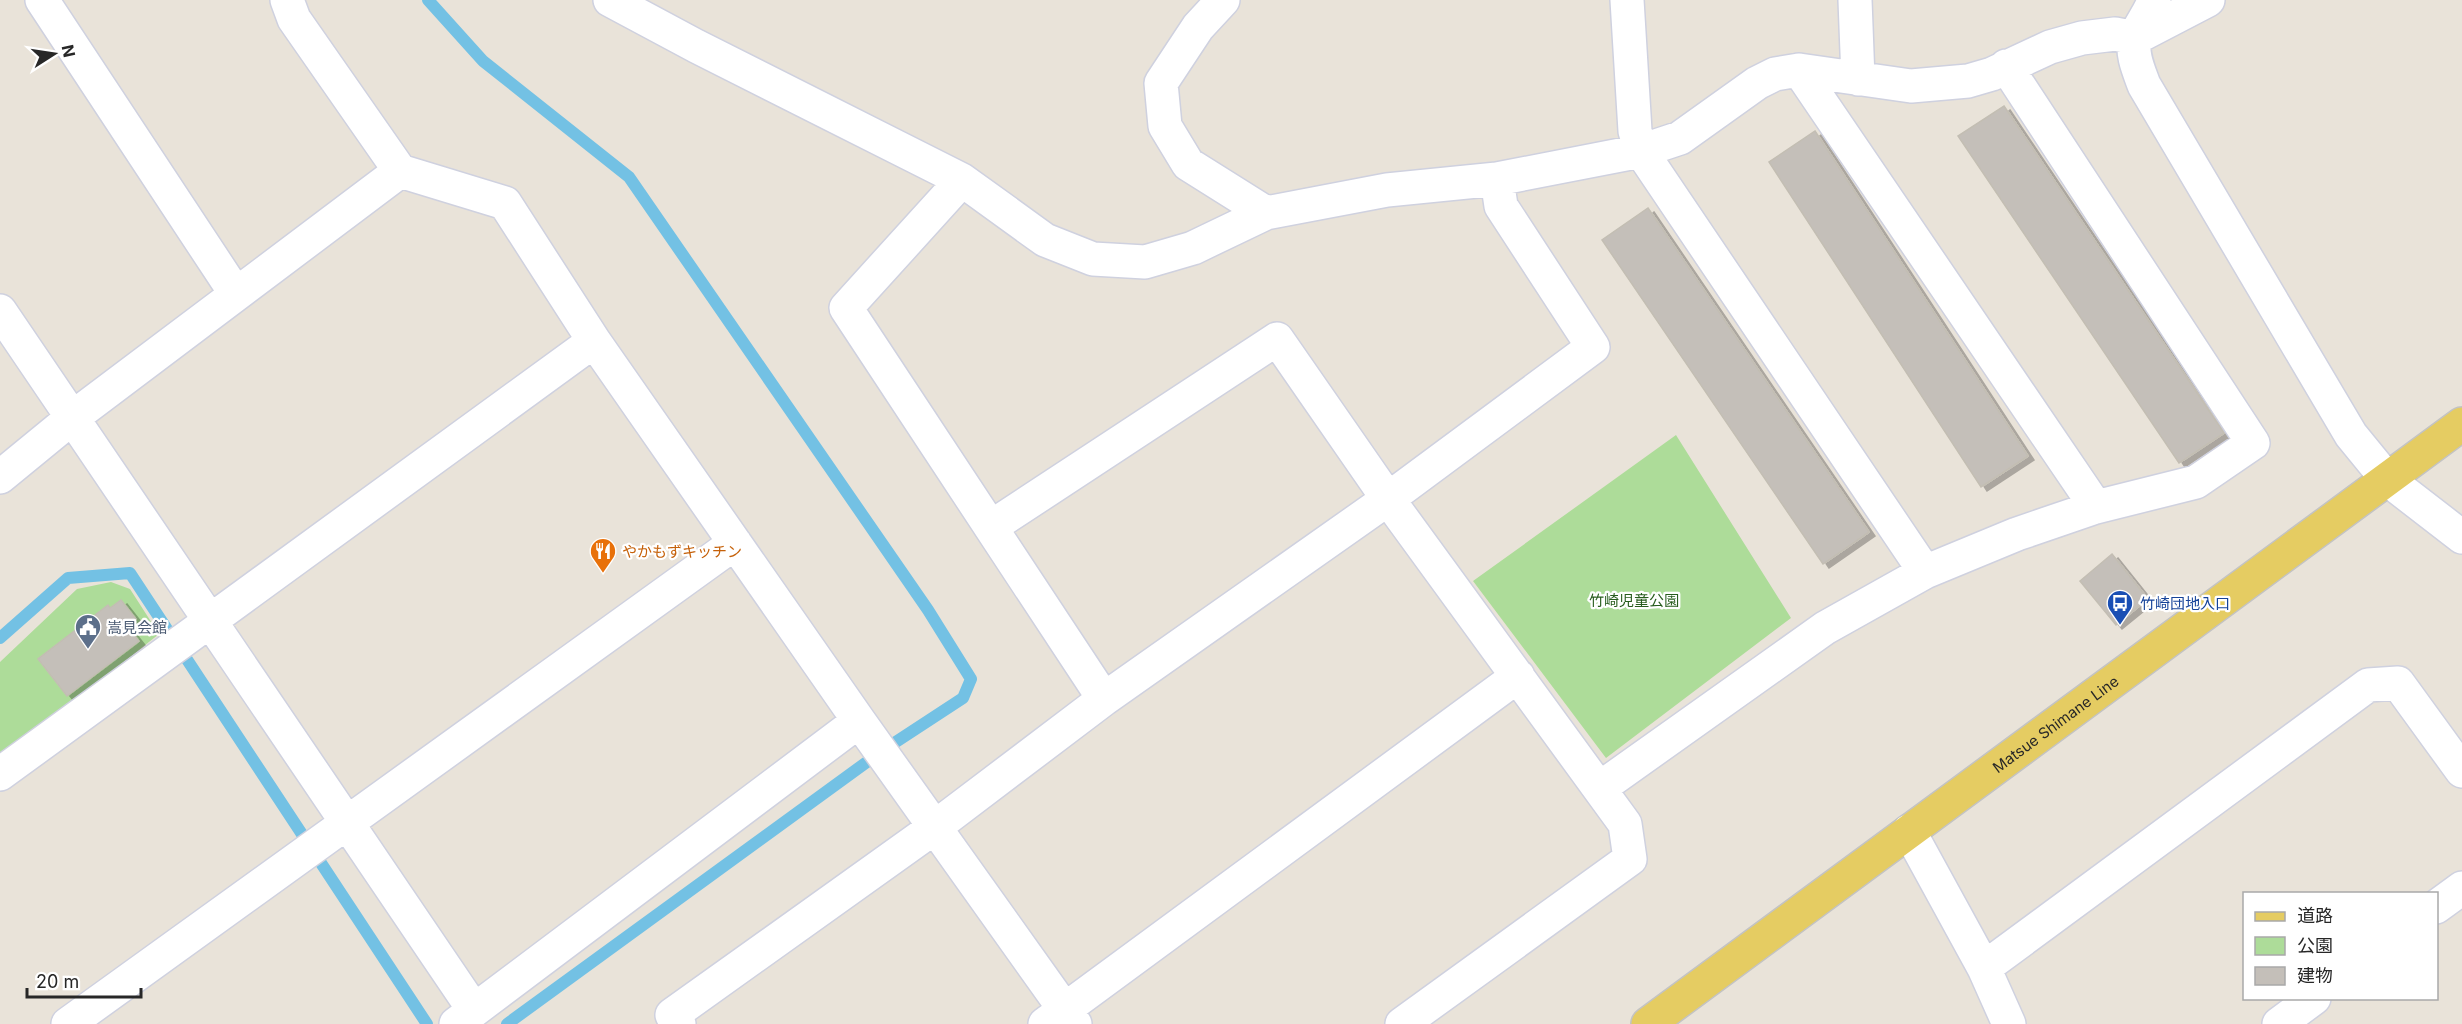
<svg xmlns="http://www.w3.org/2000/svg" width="2462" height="1024" viewBox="0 0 2462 1024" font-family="Inter,'Noto Sans JP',sans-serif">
  <defs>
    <filter id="shadow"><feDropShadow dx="6" dy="4" stdDeviation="0" flood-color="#0004"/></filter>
  </defs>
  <rect width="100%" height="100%" fill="#e9e3d9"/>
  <path fill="#addc99" d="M1676 435 1791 618 1606 758 1473 581Z
    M111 582 130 589 159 634 86 692 0 753V662L77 589Z"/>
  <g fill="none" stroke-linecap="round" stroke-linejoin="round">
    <path stroke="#73c1e4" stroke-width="12" d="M428 0 483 61 629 177 928 610 971 679 963 698 882 751 507 1024
      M0 638 68 578 130 573 427 1024"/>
  </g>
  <path fill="#c4bfb9" stroke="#c3beb3" stroke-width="1.5" filter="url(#shadow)" d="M2004 106 2224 433 2179 463 1958 136Z
    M1815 131 2028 456 1981 487 1769 162Z
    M1648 208 1869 532 1823 564 1602 240Z
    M2112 554 2148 599 2116 625 2080 581Z
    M121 600 136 619 127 626 139 641 67 696 38 659 108 605 110 608Z"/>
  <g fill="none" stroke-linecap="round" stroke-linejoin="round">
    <g stroke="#cfd1df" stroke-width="36">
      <path id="minor" d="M42 0 236 294
        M287 0 294 19 400 171
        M610 0 696 46 962 180 1045 240 1093 259 1145 262 1193 248 1266 213 1387 190 1497 179 1641 151 1680 138 1757 83 1775 74 1799 70 1911 86 1968 81 1992 74 2050 47 2082 38 2115 34 2135 38 2208 0
        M1223 0 1198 27 1161 83 1165 126 1188 164 1266 213
        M1627 0 1635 131 1641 151 1925 572
        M1855 0 1858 79
        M2154 0C2150 14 2138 26 2135 39 2131 54 2139 71 2144 85L2351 435 2387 479 2462 537
        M1799 70 2096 507
        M962 180 846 308 1104 699
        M0 311 474 1010
        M0 477 72 418 400 171 505 203 594 341
        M991 527 1277 339 1388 499 1593 347 1501 206 1497 179
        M0 774 594 341 859 721 1075 1024
        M1600 788 1825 628 1925 572 2017 534 2096 507 2196 482 2253 443 2006 66
        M1909 831 1984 968 2009 1024
        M2436 907 2462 888
        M1984 968 2368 685 2398 683 2462 771
        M68 1024 735 543
        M456 1024 859 721
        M679 1024 672 1015 935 827 1104 699 1388 499 1625 824 1630 859 1402 1024
        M1045 1024 1518 676
        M2279 1024 2314 998"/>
    </g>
    <g stroke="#c3c3c3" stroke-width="36">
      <g id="major">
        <path id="s1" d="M1648 1024 2462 424"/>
      </g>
    </g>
    <use href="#minor" stroke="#fff" stroke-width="33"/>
    <use href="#major" stroke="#e5cc62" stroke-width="33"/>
  </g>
  <defs>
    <g id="restaurant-pin" transform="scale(1.35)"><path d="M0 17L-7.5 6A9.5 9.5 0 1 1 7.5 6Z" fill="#e8710a" stroke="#fff"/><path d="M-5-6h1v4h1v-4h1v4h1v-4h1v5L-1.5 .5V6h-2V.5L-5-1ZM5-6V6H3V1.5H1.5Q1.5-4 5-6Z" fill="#fff"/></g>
    <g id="bus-pin" transform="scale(1.35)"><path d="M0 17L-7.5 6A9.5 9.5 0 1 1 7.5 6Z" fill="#1a4fb4" stroke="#fff"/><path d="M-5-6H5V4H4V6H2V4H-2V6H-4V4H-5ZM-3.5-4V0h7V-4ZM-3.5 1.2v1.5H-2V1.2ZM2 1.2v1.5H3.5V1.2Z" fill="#fff"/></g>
    <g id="civic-pin" transform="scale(1.35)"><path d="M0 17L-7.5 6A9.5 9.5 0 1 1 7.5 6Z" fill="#5c6f8a" stroke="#fff"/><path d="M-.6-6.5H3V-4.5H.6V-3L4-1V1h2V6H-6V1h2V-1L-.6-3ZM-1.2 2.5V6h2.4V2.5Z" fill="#fff"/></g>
  </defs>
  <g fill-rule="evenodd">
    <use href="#restaurant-pin" x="603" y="551"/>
    <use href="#bus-pin" x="2120" y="603"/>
    <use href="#civic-pin" x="88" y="627"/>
  </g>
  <g text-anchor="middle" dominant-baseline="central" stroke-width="4.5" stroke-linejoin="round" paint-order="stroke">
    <g font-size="15" fill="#c56008" stroke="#fff" text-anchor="start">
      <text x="622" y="551">やかもずキッチン</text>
    </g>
    <g font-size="15" fill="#285d1e" stroke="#fff">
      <text x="1634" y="600">竹崎児童公園</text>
    </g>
    <g font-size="15" fill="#164399" stroke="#fff" text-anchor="start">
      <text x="2140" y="603">竹崎団地入口</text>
    </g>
    <g font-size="15" fill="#4e5e75" stroke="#fff" text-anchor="start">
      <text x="107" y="627">嵩見会館</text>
    </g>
    <g font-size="15" fill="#272727" stroke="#fff">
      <text stroke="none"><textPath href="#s1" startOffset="506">Matsue Shimane Line</textPath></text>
    </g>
  </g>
  <rect x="2243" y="892" width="195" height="108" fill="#ffffff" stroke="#a9a9a9" stroke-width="1.5"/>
  <rect x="2255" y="912" width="30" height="9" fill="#e5cc62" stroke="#a9a9a9" stroke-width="1.5"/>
  <text x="2297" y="922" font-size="18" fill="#272727">道路</text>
  <rect x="2255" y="937" width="30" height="18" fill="#addc99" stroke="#a9a9a9" stroke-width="1.5"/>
  <text x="2297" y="952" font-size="18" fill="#272727">公園</text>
  <rect x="2255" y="967" width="30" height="18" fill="#c4bfb9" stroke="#a9a9a9" stroke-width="1.5"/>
  <text x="2297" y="982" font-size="18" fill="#272727">建物</text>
  <g transform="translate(54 54) rotate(78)" stroke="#ffffff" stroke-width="4.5" paint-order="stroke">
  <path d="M0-4.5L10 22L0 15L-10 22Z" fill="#272727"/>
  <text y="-9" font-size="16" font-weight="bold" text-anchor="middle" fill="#272727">N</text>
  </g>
  <path d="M27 988v9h114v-9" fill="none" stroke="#272727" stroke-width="3"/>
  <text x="36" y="988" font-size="18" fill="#272727" stroke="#ffffff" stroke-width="4.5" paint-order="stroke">20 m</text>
</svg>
